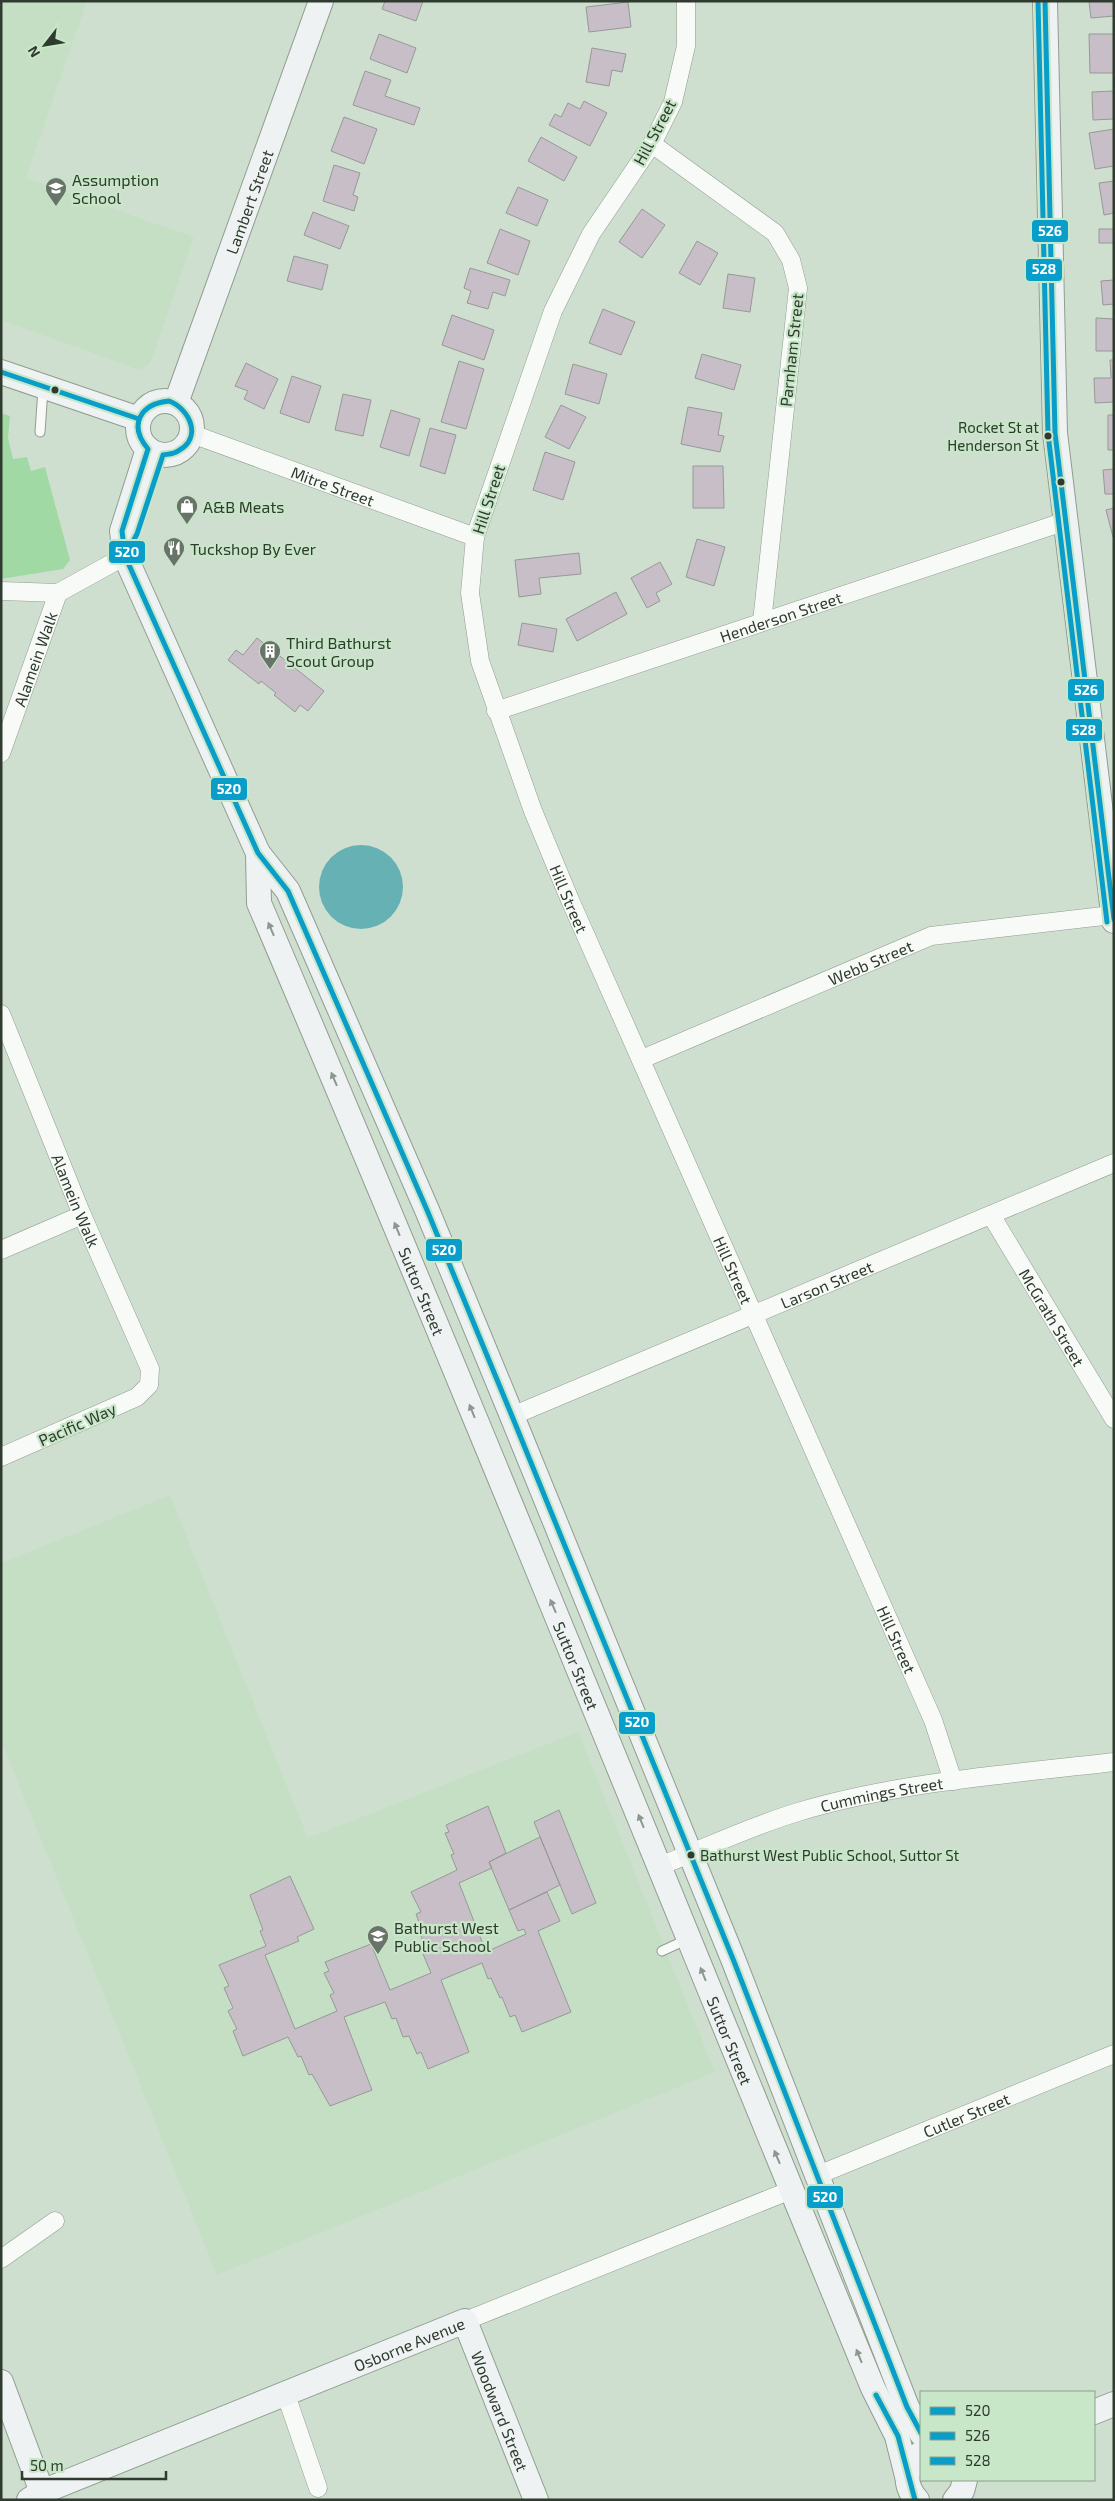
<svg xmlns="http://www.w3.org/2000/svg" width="1115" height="2501" viewBox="0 0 1115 2501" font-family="'Exo 2',sans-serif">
  <rect width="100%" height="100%" fill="#cfdfcf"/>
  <path fill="#c5dfc5" d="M1 1H87L26 178 194 237 150 364 139 370 1 320Z
    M170 1495 308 1838 578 1732 715 2072 217 2275 1 1740V1563Z"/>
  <path fill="#a1d9a4" d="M1 413 10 416 8 438 13 459 27 457 31 471 45 467 70 560 63 569 1 579Z"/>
  <path fill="#66b1b4" d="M319 887a42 42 0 1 1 84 0a42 42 0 1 1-84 0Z"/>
  <path fill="#c7bec8" stroke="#969996" d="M385 1H423L416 21 382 9Z
    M1089 1H1114V16L1091 18Z
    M628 2 631 27 589 32 586 7Z
    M379 34 416 48 407 73 370 59Z
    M1089 34H1114V73H1090Z
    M592 48 626 54 622 72 612 70 609 86 586 82Z
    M365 71 391 80 385 96 420 108 414 125 353 105Z
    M1114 91V119L1093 120 1092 92Z
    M584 101 607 113 590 146 549 125 555 114 561 117 568 103 580 109Z
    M344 117 377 129 364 164 331 151Z
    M1114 129V166L1095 169 1089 133Z
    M541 137 577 157 564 181 528 161Z
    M334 165 360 173 353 195 358 197 354 211 323 201Z
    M1114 181V213L1104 215 1099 183Z
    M518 187 548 200 537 226 506 213Z
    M642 209 665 225 642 258 619 242Z
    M313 212 349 226 340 249 304 235Z
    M500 229 530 241 518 275 487 263Z
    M1099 229H1114V243H1099Z
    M697 241 718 253 700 285 679 273Z
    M294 256 328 265 322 290 287 281Z
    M470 268 510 280 505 296 493 292 488 309 467 303 471 291 464 288Z
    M728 274 755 278 750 312 723 308Z
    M1114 280V304L1103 305 1101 281Z
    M603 309 635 322 621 355 589 343Z
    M452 315 494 330 484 360 442 345Z
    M1096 318 1114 319V351H1096Z
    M702 354 741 365 734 390 695 378Z
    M1110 360H1114V402L1095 403 1094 378H1111Z
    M459 361 484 369 466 429 441 422Z
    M246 363 278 379 264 409 244 399 248 391 235 386Z
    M573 364 607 374 599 404 565 394Z
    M292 376 321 386 309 423 280 413Z
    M343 394 371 400 363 436 335 430Z
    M561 405 586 417 569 449 545 437Z
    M688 407 722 413 718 435 724 436 720 452 681 444Z
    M391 410 420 419 409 456 380 447Z
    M1108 415H1114V450H1108Z
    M430 428 456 435 445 474 420 466Z
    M545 452 575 462 563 500 533 490Z
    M693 466H723L724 508H693Z
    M1114 469V494H1105L1103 470Z
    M1114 508V537H1113L1106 510Z
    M697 539 725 547 714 586 686 577Z
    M579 553 581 574 539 578 541 594 519 597 515 560Z
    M660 562 672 584 656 593 660 601 647 608 631 578Z
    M616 592 627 614 577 641 566 619Z
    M522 623 557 629 553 652 518 645Z
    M257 638 324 691 308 711 300 705 295 712 274 695 276 693 261 681 259 684 228 660 236 650 243 655Z
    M488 1806 506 1853 489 1862 492 1868 459 1883 486 1952 526 1934 524 1929 518 1931 509 1910 547 1892 560 1921 538 1931 571 2012 522 2032 515 2015 510 2017 502 1997 500 1998 491 1978 488 1979 482 1963 441 1980 469 2052 428 2069 421 2052 417 2054 409 2036 403 2037 396 2018 392 2019 385 2002 344 2017 372 2090 330 2106 312 2074 309 2075 301 2056 298 2057 288 2037 243 2056 233 2031 237 2029 228 2011 233 2008 224 1988 229 1986 219 1965 266 1946 260 1931 263 1930 250 1895 290 1876 314 1929 297 1937 299 1941 265 1955 295 2029 337 2011 330 1995 334 1993 324 1973 329 1971 325 1962 371 1944 390 1990 431 1973 423 1954 428 1953 420 1934 423 1933 416 1914 421 1912 411 1892 457 1870 451 1855 454 1854 445 1833 449 1832 446 1825Z
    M559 1810 596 1903 572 1914 534 1822Z
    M540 1837 560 1885 509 1910 489 1862Z"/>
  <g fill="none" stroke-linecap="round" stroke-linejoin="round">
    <g stroke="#909d90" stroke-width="11">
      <path id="lane" d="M40 432 43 389
        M662 1951 688 1939"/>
    </g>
    <g stroke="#909d90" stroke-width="19">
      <g id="street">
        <path id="s1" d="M686 1V46L673 102 652 144 591 234 553 311 475 537 470 593 480 661 533 811 570 900 933 1720 953 1781"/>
        <path d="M652 144 775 233 791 260 798 288 762 622"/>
        <path id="s2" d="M192 434 475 537"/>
        <path d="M1 591 58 593 125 556"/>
        <path id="s3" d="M496 711 1066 521"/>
        <path id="s4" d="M1 753 58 593"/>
        <path id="s5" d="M1 1014 82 1215 150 1369 149 1385 137 1397 1 1457"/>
        <path id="s6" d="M642 1059 931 936 1112 915"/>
        <path id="s7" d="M991 1215 1114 1419"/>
        <path d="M1 1250 82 1215"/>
        <path id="s8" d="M512 1416 1114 1163"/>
        <path id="s9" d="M660 1866C705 1848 751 1826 798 1812 897 1782 1011 1774 1114 1762"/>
        <path id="s10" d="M818 2175 1114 2054"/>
        <path d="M1 2259 55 2221"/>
        <path d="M465 2321 791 2190"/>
        <path d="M286 2395 318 2488"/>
      </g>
    </g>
    <g stroke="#909d90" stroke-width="26">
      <g id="secondary">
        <path d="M1045 1 1055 433 1114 921"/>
        <path d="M1 372 139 419"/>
        <circle cx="165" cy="428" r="27"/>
        <path id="s11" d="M176 403 321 1"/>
        <path d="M148 449 122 531 125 556 258 853 288 891 427 1210 512 1416 733 1959 907 2407 921 2433"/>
        <path id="s12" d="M258 853 259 903C469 1395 669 1893 873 2388L897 2436 907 2476"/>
        <path d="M1 2382 42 2492"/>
        <path d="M1094 2412 1114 2404"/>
        <path id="s13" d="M29 2500 42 2492 465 2321 536 2500"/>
        <path d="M917 2500C903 2485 905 2465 921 2453"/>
        <path d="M955 2500 962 2491 965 2480"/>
      </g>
    </g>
    <use href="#lane" stroke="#f8faf8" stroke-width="9"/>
    <use href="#street" stroke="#f8faf8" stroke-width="18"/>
    <use href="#secondary" stroke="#eef2f3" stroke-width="24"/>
    <g stroke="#c8e6c8" stroke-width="9">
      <path id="bus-1" d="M1 372 139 419
        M169 401C190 409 203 438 178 451 174 454 168 454 163 455L137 534 125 556 122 531 148 449C128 425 140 404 169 401Z
        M125 556 258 853 288 891 427 1210 512 1416 733 1959 907 2407 921 2433
        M876 2395 898 2436 915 2500"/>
    </g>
    <g stroke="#c8e6c8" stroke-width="9">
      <path id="bus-2" d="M1045 1 1055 433 1114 919"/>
    </g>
    <g stroke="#c8e6c8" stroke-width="9">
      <path id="bus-3" d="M1038 1 1048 434 1107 922"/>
    </g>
    <use href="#bus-1" stroke="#099dc9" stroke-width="5"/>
    <use href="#bus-2" stroke="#099dc9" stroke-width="5"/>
    <use href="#bus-3" stroke="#099dc9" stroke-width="5"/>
  </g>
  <defs><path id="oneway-solid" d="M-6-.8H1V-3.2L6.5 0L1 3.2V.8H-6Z" transform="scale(1.25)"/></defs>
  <g fill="#8e9691">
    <use href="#oneway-solid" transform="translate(271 929) rotate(-113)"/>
    <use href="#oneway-solid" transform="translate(334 1079) rotate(-113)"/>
    <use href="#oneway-solid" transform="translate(397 1229) rotate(-112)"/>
    <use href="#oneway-solid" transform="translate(472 1411) rotate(-112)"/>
    <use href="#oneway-solid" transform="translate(553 1606) rotate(-113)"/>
    <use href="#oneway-solid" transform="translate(641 1821) rotate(-112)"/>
    <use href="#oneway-solid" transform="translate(703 1974) rotate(-112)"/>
    <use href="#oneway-solid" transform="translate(777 2157) rotate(-113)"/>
    <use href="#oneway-solid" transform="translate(859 2356) rotate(-112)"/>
  </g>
  <defs>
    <g id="school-pin" transform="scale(1.125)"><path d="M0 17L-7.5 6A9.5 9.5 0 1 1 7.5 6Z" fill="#677467" stroke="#c8e6c8"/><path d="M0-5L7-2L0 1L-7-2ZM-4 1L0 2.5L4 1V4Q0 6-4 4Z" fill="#fff"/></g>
    <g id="shop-pin" transform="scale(1.125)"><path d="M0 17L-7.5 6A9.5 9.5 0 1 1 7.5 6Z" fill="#677467" stroke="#c8e6c8"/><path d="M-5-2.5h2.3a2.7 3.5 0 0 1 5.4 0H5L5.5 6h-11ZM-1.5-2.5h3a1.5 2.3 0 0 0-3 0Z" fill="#fff"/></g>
    <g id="restaurant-pin" transform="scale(1.125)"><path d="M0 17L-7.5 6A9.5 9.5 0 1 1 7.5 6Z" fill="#677467" stroke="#c8e6c8"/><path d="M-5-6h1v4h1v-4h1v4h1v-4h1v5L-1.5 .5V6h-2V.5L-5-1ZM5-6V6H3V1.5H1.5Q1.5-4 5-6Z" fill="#fff"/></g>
    <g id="building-pin" transform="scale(1.125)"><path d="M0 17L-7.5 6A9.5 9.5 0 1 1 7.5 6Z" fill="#677467" stroke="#c8e6c8"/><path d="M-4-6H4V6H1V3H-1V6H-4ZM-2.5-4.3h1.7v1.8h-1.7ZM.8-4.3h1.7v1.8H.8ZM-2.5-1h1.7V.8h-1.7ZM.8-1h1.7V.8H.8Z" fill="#fff"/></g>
  </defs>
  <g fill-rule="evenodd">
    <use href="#school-pin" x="56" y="188"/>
    <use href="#shop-pin" x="187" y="506"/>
    <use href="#restaurant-pin" x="174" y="548"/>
    <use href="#building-pin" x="270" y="651"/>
    <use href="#school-pin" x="378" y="1936"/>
  </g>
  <g fill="#2f3b2f" stroke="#c8e6c8" stroke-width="2">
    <circle cx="55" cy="390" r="4.5"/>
    <circle cx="1048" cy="436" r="4.5"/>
    <circle cx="1061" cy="482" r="4.5"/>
    <circle cx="691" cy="1855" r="4.5"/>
  </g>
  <g text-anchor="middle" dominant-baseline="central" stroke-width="4.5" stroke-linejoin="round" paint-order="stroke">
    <g font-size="15" fill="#2f3b2f" stroke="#c8e6c8" text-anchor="end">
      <text x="1039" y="427">Rocket St at<tspan x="1039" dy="18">Henderson St</tspan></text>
      <text x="700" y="1855" text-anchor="start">Bathurst West Public School, Suttor St</text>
    </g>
    <g font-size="16" fill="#2f3b2f" stroke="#c8e6c8">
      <text transform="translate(654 132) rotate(-62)">Hill Street</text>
      <text stroke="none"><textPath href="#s11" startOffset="214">Lambert Street</textPath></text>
      <text transform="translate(791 350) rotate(-84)">Parnham Street</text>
      <text stroke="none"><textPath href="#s2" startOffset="150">Mitre Street</textPath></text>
      <text transform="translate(488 499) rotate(-72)">Hill Street</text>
      <text stroke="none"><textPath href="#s3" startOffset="300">Henderson Street</textPath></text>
      <text stroke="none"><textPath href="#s4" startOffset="100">Alamein Walk</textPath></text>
      <text stroke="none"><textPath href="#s1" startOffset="962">Hill Street</textPath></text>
      <text stroke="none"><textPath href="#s6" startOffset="248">Webb Street</textPath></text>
      <text stroke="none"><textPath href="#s5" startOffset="201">Alamein Walk</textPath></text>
      <text stroke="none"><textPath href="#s1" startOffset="1368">Hill Street</textPath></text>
      <text stroke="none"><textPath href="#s8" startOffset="341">Larson Street</textPath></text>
      <text stroke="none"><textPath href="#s12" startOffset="471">Suttor Street</textPath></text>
      <text stroke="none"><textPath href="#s7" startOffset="119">McGrath Street</textPath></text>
      <text transform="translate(77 1424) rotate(-24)">Pacific Way</text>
      <text stroke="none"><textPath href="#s1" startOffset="1772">Hill Street</textPath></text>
      <text stroke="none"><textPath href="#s12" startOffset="876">Suttor Street</textPath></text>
      <text stroke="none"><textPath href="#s9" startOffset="234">Cummings Street</textPath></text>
      <text stroke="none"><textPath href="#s12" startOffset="1281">Suttor Street</textPath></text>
      <text stroke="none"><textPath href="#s10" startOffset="160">Cutler Street</textPath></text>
      <text stroke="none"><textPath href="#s13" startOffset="411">Osborne Avenue</textPath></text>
      <text stroke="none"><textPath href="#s13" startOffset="568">Woodward Street</textPath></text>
    </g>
    <g font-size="16" fill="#2f3b2f" stroke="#c8e6c8" text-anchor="start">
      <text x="72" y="179">Assumption<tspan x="72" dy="18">School</tspan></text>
      <text x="203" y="506">A&amp;B Meats</text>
      <text x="190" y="548">Tuckshop By Ever</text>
      <text x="286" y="642">Third Bathurst<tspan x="286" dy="18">Scout Group</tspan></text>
      <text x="394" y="1927">Bathurst West<tspan x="394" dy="18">Public School</tspan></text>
    </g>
  </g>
  <g stroke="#c8e6c8" stroke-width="2">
    <rect x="1031" y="219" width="38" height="24" rx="5" fill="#099dc9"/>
    <rect x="1025" y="258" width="38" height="24" rx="5" fill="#099dc9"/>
    <rect x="108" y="540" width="38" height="24" rx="5" fill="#099dc9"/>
    <rect x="1067" y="678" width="38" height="24" rx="5" fill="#099dc9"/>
    <rect x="1065" y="718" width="38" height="24" rx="5" fill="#099dc9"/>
    <rect x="210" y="777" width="38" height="24" rx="5" fill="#099dc9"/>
    <rect x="425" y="1238" width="38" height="24" rx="5" fill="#099dc9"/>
    <rect x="618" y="1711" width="38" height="24" rx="5" fill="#099dc9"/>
    <rect x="806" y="2185" width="38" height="24" rx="5" fill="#099dc9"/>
  </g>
  <g font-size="14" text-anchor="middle" font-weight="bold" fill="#fff">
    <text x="1050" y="236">526</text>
    <text x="1044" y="274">528</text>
    <text x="127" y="557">520</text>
    <text x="1086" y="695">526</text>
    <text x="1084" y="735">528</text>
    <text x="229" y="794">520</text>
    <text x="444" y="1255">520</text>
    <text x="637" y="1727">520</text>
    <text x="825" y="2202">520</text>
  </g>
  <rect width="1115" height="2501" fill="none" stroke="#2f3b2f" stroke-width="5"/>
  <rect x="920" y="2391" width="175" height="90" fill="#c8e6c8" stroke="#8ba28b"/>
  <rect x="930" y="2407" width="25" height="8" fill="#099dc9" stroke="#8ba28b"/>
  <text x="965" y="2416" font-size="15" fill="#2f3b2f">520</text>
  <rect x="930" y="2432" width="25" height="8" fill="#099dc9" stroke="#8ba28b"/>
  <text x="965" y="2441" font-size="15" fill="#2f3b2f">526</text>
  <rect x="930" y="2457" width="25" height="8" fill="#099dc9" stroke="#8ba28b"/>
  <text x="965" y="2466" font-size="15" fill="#2f3b2f">528</text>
  <g transform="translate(45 45) rotate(239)" stroke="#c8e6c8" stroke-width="4" paint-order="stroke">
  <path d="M0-4L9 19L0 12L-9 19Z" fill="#2f3b2f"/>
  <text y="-8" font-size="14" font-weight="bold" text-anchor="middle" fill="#2f3b2f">N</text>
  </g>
  <path d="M22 2471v8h144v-8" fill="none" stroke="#2f3b2f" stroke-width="2.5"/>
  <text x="30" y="2471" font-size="15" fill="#2f3b2f" stroke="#c8e6c8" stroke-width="4" paint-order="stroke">50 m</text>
</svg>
